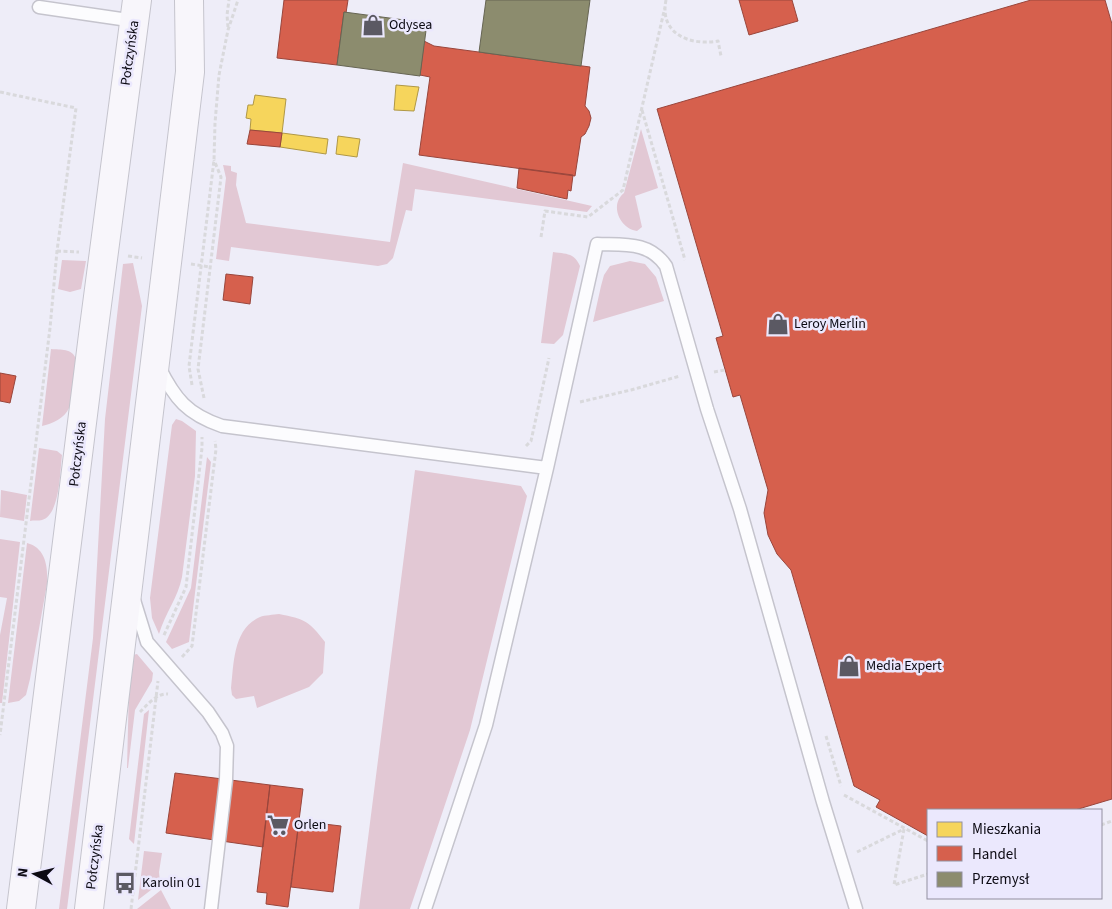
<svg xmlns="http://www.w3.org/2000/svg" width="1112" height="909" viewBox="0 0 1112 909" font-family="'Source Sans 3',sans-serif">
  <rect width="100%" height="100%" fill="#eeedf8"/>
  <path fill="#e2c8d4" d="M641 129 658 188 635 196 642 227 637 231C620 229 609 205 624 193Z
    M403 163 592 206 587 212 415 189 412 211 406 210 393 258 387 264 378 266 231 247 229 261 216 259 226 178 223 165 231 166V171L237 173 236 185 246 223 390 242Z
    M553 252C567 254 574 253 580 266L563 335 554 344 541 343Z
    M62 260 86 261 81 289 70 292 58 289Z
    M630 261 645 264 656 277 664 301 593 322 601 286 604 275 610 266Z
    M133 263 142 306 67 909H59L93 638 105 419 123 264Z
    M51 349C61 350 72 348 76 359 74 371 73 399 69 408 65 418 52 424 42 426Z
    M176 419 182 421 196 431 195 476 182 577C178 598 165 613 159 634L152 618 150 598 172 425Z
    M39 448 57 451 62 455C60 471 60 515 42 520 39 521 33 520 30 521Z
    M207 457 211 462 189 642 172 649 166 642 191 588Z
    M415 470 521 486 527 496 470 730 410 909H359Z
    M1 490 27 495 24 521 0 517Z
    M0 539 20 542 2 703H0V635L7 598 0 597Z
    M27 543C46 548 48 567 47 584L30 679 26 695 19 701 8 703Z
    M279 614C305 619 309 621 325 642L323 673 309 687 257 708 254 696 236 699 232 695 231 688C234 663 233 629 260 617 265 615 273 615 279 614Z
    M137 654 153 673 152 681 135 710 128 768H127L129 686 133 655Z
    M149 710 134 844 129 839 144 714Z
    M144 851 162 853 159 872 160 883 138 900Z
    M161 890 171 909H137Z"/>
  <path fill="#f6d55c" stroke="#b09846" d="M396 85 419 87 414 111 394 110Z
    M255 95 286 99 282 133 250 130 251 119 246 118 248 105H253Z
    M282 133 328 139 326 154 280 147Z
    M338 136 360 139 357 157 336 154Z"/>
  <path fill="#d6604d" stroke="#99463c" d="M284 0H348L346 13 344 12 337 65 277 58Z
    M739 0H792L798 21 749 35Z
    M1031 0H1105L1112 24V799L1075 810H928V836L876 807 880 800 854 786 791 570 777 554 768 535 764 513 768 490 740 395 733 397 716 338 723 336 657 109Z
    M424 41 434 46 590 67 585 106 589 111 591 118 589 126 585 134 581 137 575 176 419 155 430 77 420 75Z
    M250 130 282 133 280 147 247 144Z
    M519 168 573 175 571 191 568 190 567 199 517 188Z
    M226 274 253 277 250 304 223 300Z
    M0 373 16 376 10 403 0 401Z
    M175 773 270 785 263 847 166 833Z
    M270 785 303 789 288 907 266 904 267 893 257 892Z
    M299 821 341 826 333 892 291 887Z"/>
  <path fill="#8c8c6e" stroke="#666553" d="M486 0H590L581 66 479 52Z
    M344 12 427 23 420 76 337 65Z"/>
  <g fill="none" stroke-linecap="round" stroke-linejoin="round">
    <g stroke="#c5c4cd" stroke-width="15">
      <path id="service" d="M39 7 135 21
        M159 367C175 399 187 414 222 426L547 468
        M134 600 147 642 208 712 222 733 227 746 226 780 211 909
        M425 909 486 725 547 468 597 244C624 245 649 241 666 266L707 409 740 509 823 802 856 909"/>
    </g>
    <g stroke="#c5c4cd" stroke-width="30">
      <path id="secondary" d="M21 909 93 335 137 0
        M89 909 190 72 189 0"/>
    </g>
    <path stroke="#d9d9dc" stroke-width="3" stroke-dasharray="4 2.5" stroke-linecap="butt" d="M666 0C659 34 690 46 718 41L721 56
      M228 27 227 15 229 0
      M0 92 76 108 57 251 50 328 0 735
      M642 110 685 260
      M541 237 545 211 588 217 623 190 665 7
      M57 251 79 252
      M128 256 142 258
      M191 264 210 267
      M714 372 725 370
      M192 385 189 366 214 160 215 123 219 75 228 30 238 0
      M204 398 198 369 221 177 214 160
      M580 402 631 390 680 376
      M526 446 531 441 549 358
      M164 635 186 587 202 448V437
      M182 657 192 646 216 449 215 441
      M140 712C148 704 157 693 168 694
      M826 736 841 786
      M844 795 928 841
      M1101 825 1112 821
      M904 829 894 885 928 874
      M857 852 904 829
      M131 909 158 681"/>
    <use href="#service" stroke="#fcfcfe" stroke-width="12"/>
    <use href="#secondary" stroke="#f8f6fb" stroke-width="28"/>
  </g>
  <defs>
    <g id="shop-bare" transform="scale(1.725)"><path d="M-5-2.5h2.3a2.7 3.5 0 0 1 5.4 0H5L5.5 6h-11ZM-1.5-2.5h3a1.5 2.3 0 0 0-3 0Z" fill="#5b5963" stroke="#ebe8fd" stroke-width="2.5" paint-order="stroke"/></g>
    <g id="supermarket-bare" transform="scale(1.725)"><path d="M-6-5.5h2.5l.6 2H6L4.5 2H-2.5L-4.4-4H-6ZM-1.5 3.2a1.3 1.3 0 1 0 .1 0ZM3 3.2a1.3 1.3 0 1 0 .1 0Z" fill="#5b5963" stroke="#ebe8fd" stroke-width="2.5" paint-order="stroke"/></g>
    <g id="bus-bare" transform="scale(1.725)"><path d="M-5-6H5V4H4V6H2V4H-2V6H-4V4H-5ZM-3.5-4V0h7V-4ZM-3.5 1.2v1.5H-2V1.2ZM2 1.2v1.5H3.5V1.2Z" fill="#5b5963" stroke="#ebe8fd" stroke-width="2.5" paint-order="stroke"/></g>
  </defs>
  <g fill-rule="evenodd">
    <use href="#shop-bare" x="373" y="25"/>
    <use href="#shop-bare" x="778" y="324"/>
    <use href="#shop-bare" x="849" y="666"/>
    <use href="#supermarket-bare" x="278" y="825"/>
    <use href="#bus-bare" x="125" y="883"/>
  </g>
  <g text-anchor="middle" dominant-baseline="central" stroke-width="5" stroke-linejoin="round" paint-order="stroke">
    <g font-size="14" fill="#0c0a13" stroke="#ebe8fd" text-anchor="start">
      <text x="389" y="25">Odysea</text>
      <text x="794" y="324">Leroy Merlin</text>
      <text x="866" y="666">Media Expert</text>
      <text x="294" y="825">Orlen</text>
      <text x="142" y="883">Karolin 01</text>
    </g>
    <g font-size="14" fill="#0c0a13" stroke="#ebe8fd">
      <text transform="translate(130 53) rotate(-82)">Połczyńska</text>
      <text transform="translate(78 454) rotate(-83)">Połczyńska</text>
      <text transform="translate(95 857) rotate(-83)">Połczyńska</text>
    </g>
  </g>
  <rect x="927" y="809" width="175" height="90" fill="#ebe8fd" stroke="#928f9f"/>
  <rect x="937" y="822" width="25" height="15" fill="#f6d55c" stroke="#928f9f"/>
  <text x="972" y="834" font-size="15" fill="#0c0a13">Mieszkania</text>
  <rect x="937" y="846" width="25" height="15" fill="#d6604d" stroke="#928f9f"/>
  <text x="972" y="859" font-size="15" fill="#0c0a13">Handel</text>
  <rect x="937" y="872" width="25" height="15" fill="#8c8c6e" stroke="#928f9f"/>
  <text x="972" y="884" font-size="15" fill="#0c0a13">Przemysł</text>
  <g transform="translate(35 874) rotate(277)" stroke="#ebe8fd" stroke-width="4" paint-order="stroke">
  <path d="M0-4L9 19L0 12L-9 19Z" fill="#0c0a13"/>
  <text y="-8" font-size="14" font-weight="bold" text-anchor="middle" fill="#0c0a13">N</text>
  </g>
</svg>
